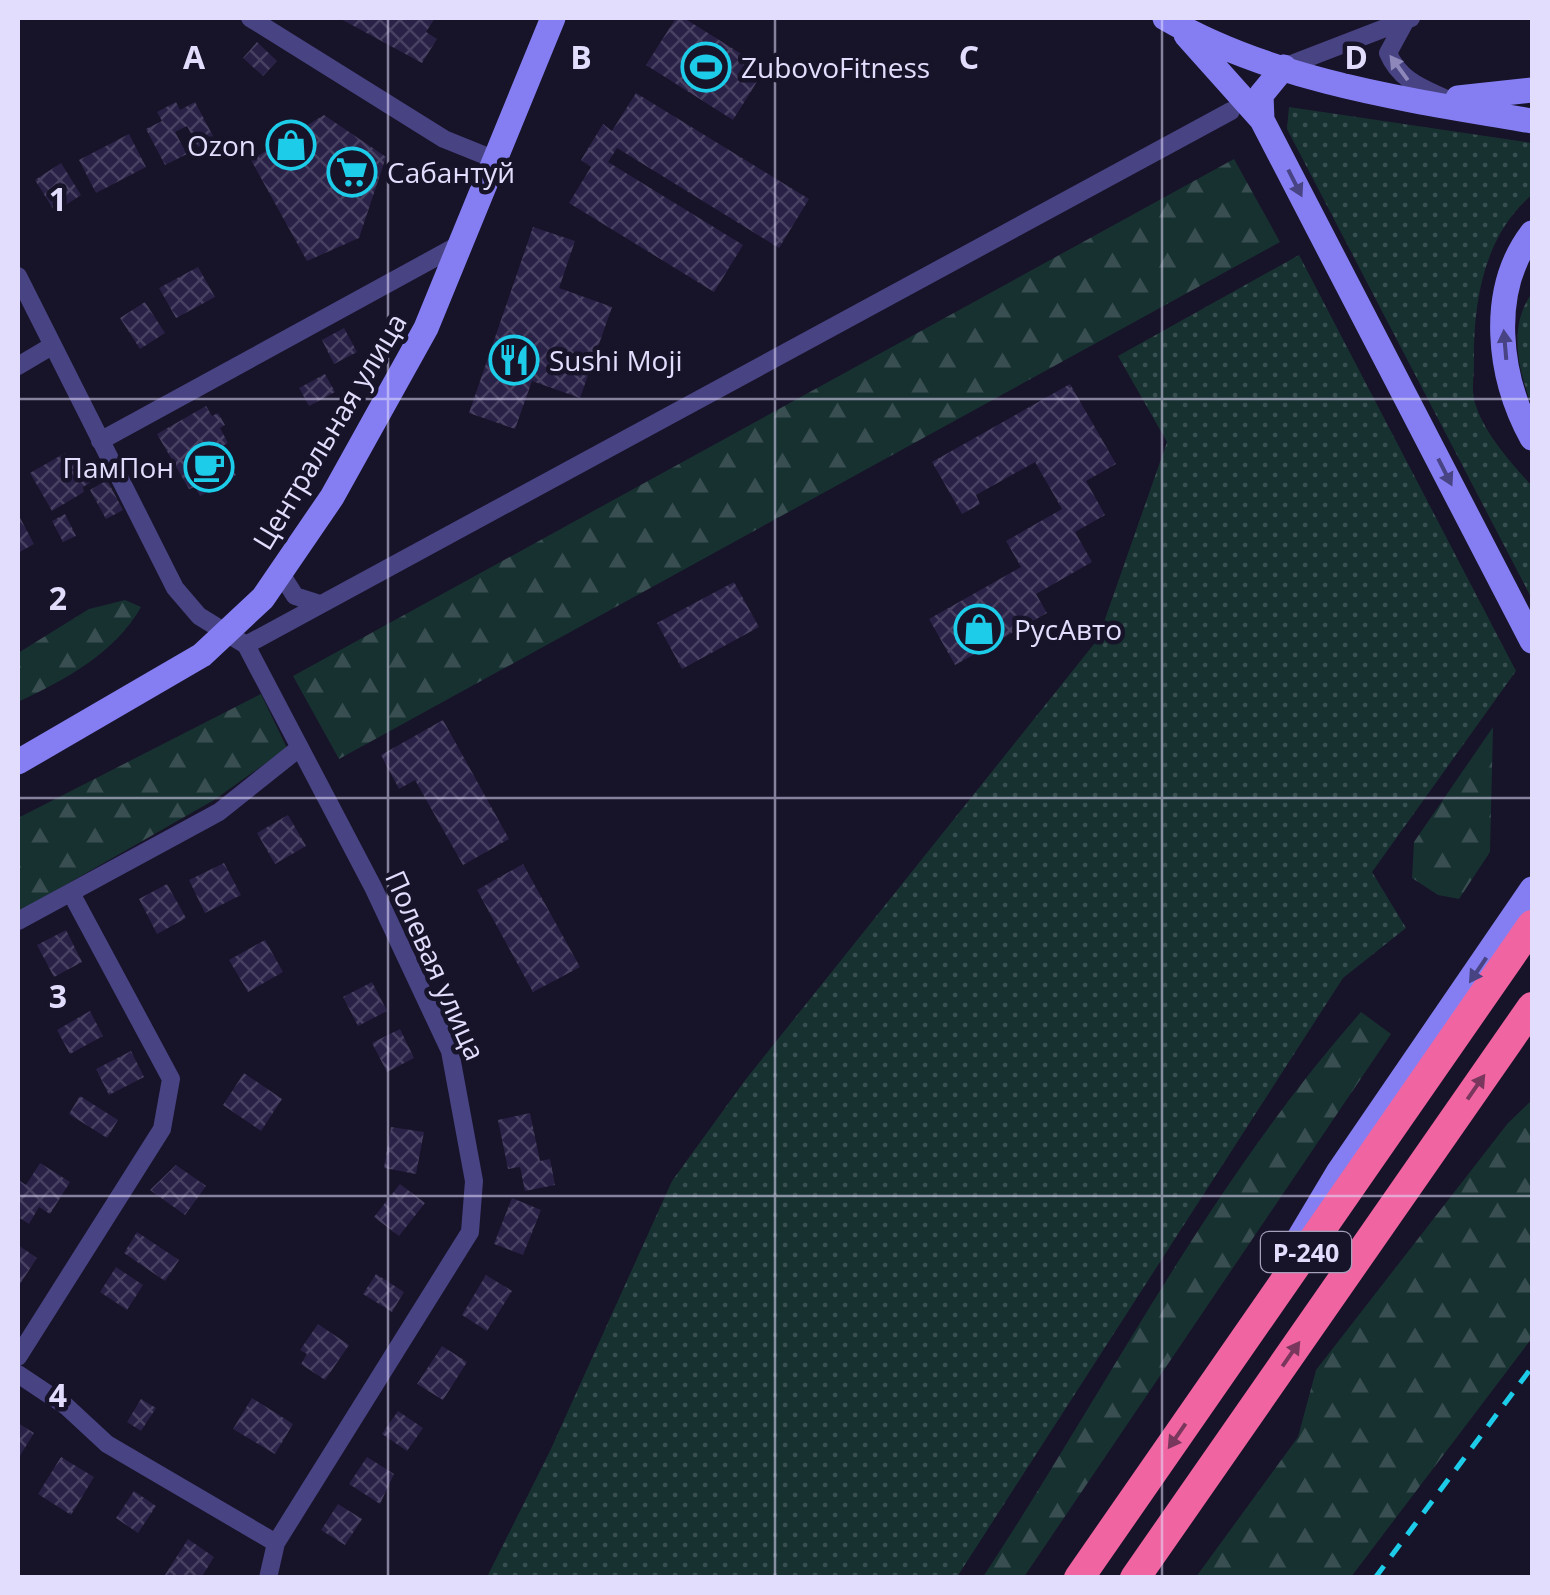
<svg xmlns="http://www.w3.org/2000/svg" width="1550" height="1595" viewBox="0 0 1550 1595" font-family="'Open Sans',sans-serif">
  <defs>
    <pattern id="grass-dots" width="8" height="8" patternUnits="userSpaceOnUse" patternTransform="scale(2.5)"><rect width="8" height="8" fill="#173131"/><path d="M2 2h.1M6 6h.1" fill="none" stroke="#384e50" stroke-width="1.8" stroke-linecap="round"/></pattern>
    <pattern id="forest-firs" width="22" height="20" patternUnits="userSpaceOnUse" patternTransform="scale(2.5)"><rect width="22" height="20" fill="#173131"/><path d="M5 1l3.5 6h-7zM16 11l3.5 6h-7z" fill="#384e50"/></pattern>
    <pattern id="building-cross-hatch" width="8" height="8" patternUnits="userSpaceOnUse" patternTransform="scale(2.5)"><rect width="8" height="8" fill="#2a2147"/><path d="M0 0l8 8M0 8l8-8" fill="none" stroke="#494162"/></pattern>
  </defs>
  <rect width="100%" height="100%" fill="#171328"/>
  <path fill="url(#grass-dots)" d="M1289 107 1532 143V195C1483 236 1473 304 1474 365 1474 376 1471 393 1475 403 1484 433 1512 464 1532 486V599L1287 129Z
    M1299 255 1516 671 1372 872 1406 928 1343 978 957 1577H487L550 1451 672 1181 746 1079 1098 639 1167 442 1118 356Z
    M1532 293V407C1519 370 1507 328 1532 293Z"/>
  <path fill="url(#forest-firs)" d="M1234 159 1280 242 339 759 293 676Z
    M125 600 141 607C115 653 65 680 18 702V653L89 609Z
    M261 694 287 748 214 800 18 912V818Z
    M1493 727 1490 852 1459 899 1438 895 1412 878 1414 842Z
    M1361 1012 1391 1034 1024 1577H983C1107 1388 1211 1181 1361 1012Z
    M1532 1100V1338L1351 1577H1196L1298 1437 1316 1370 1508 1123Z"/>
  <path fill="url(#building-cross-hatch)" d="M339 18H435L426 32 437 39 422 63Z
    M676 18H684L765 69 733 120 646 65Z
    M257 42 277 61 263 76 243 58Z
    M636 93 809 199 779 248 617 148 608 162 743 245 714 292 569 203 591 167 581 160 603 124 612 131Z
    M176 102 180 110 195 102 214 138 198 147 187 126 175 132 187 154 165 165 146 129 162 121 157 112Z
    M324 115 386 157 359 238 307 261 251 160Z
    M129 134 146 167 96 193 79 160Z
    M61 163 81 195 55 212 35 180Z
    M533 227 575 241 559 288 612 307 580 398 532 381 515 429 469 413Z
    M198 267 215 297 176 318 159 288Z
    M145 302 165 333 140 349 120 318Z
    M344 328 357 352 334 364 322 340Z
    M325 374 335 392 309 406 299 388Z
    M1070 384 1116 464 1086 481 1105 515 1075 532 1092 562 1036 594 1047 613 955 665 929 619 1021 567 1006 541 1062 509 1035 462 976 495 980 504 962 514 932 462Z
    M206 406 212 416 218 413 225 425 220 428 228 443 220 447 236 475 200 496 195 487 189 489 157 434Z
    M65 453 69 459 78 454 93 481 83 487 84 492 52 511 30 473Z
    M107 480 123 510 106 519 90 490Z
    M18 514 34 544 18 553Z
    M65 514 76 536 63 542 52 521Z
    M734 582 759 627 682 669 657 623Z
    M443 720 509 839 463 865 415 780 399 789 381 755Z
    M288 815 306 846 275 864 257 833Z
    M224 863 241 895 205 913 189 880Z
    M523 864 580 967 533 992 477 890Z
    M167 884 186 918 157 934 139 899Z
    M66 930 82 962 54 977 37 945Z
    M265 940 283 972 248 992 229 960Z
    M372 982 387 1011 358 1026 343 997Z
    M90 1011 103 1036 70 1054 57 1030Z
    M400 1029 414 1058 387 1072 372 1043Z
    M131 1051 144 1077 109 1095 96 1069Z
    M244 1073 282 1099 261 1131 223 1105Z
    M80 1096 118 1120 107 1138 69 1114Z
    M530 1113 540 1161 550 1159 555 1185 525 1191 520 1167 508 1169 498 1120Z
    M391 1127 424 1132 416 1174 384 1168Z
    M40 1163 70 1182 50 1214 39 1207 29 1224 18 1217V1185L20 1181 26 1185Z
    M176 1165 206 1186 185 1215 150 1190Z
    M400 1184 425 1203 399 1236 374 1217Z
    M512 1198 541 1210 523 1255 494 1244Z
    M137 1232 179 1260 165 1281 124 1253Z
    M18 1245 37 1258 18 1287Z
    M116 1267 143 1285 127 1310 100 1292Z
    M376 1274 404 1292 392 1312 363 1294Z
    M486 1275 512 1291 487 1331 462 1315Z
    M318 1324 349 1345 325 1380 301 1364 307 1354 300 1350Z
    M442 1346 467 1362 443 1400 417 1384Z
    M252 1398 293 1424 275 1454 233 1429Z
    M141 1399 156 1408 141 1431 127 1422Z
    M398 1411 423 1428 407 1451 382 1434Z
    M18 1423 34 1433 18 1459Z
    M61 1457 94 1477 71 1515 38 1494Z
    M367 1457 394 1474 380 1504 349 1484Z
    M134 1491 156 1506 138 1533 116 1518Z
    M338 1504 362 1519 345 1545 321 1530Z
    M188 1539 214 1557 201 1578H163Z"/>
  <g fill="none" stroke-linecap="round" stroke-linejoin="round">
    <path stroke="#484382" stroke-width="18" d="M250 18 444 139 496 160
      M1406 20 1388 53C1399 79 1420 87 1444 98
      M1284 67 1411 18
      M18 276 175 588 199 616 246 645 1231 111
      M18 366 50 347
      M100 441 462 243
      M280 572 295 596 320 604
      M246 645 373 887 450 1051 474 1181 470 1232 276 1543 268 1578
      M18 921 219 812 298 749
      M18 1357 162 1129 171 1079 71 893
      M18 1374 66 1406 107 1444 276 1543"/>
    <path stroke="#857ef2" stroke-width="25" d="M1165 18C1275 82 1409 100 1532 121
      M1186 35 1262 120
      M1284 67 1261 95 1262 120 1532 641
      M1458 98 1532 90
      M1532 233C1488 291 1498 376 1532 438
      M18 762 202 655 263 598 332 497 426 328 553 18
      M1299 1238 1339 1171 1532 889"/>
    <path stroke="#f064a1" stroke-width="30" d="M1079 1578 1532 925
      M1135 1578 1532 1007"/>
    <path stroke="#1ccce8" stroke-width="5" stroke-dasharray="15 12" stroke-linecap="butt" d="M1375 1578 1532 1367"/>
  </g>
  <defs><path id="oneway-solid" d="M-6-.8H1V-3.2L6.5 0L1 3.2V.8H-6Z" transform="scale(2.5)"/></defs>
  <use fill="#8d88b9" href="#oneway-solid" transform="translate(1399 68) rotate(-126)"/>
  <g fill="#484383">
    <use href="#oneway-solid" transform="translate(1295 183) rotate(63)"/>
    <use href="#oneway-solid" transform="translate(1505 345) rotate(-95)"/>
    <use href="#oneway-solid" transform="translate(1445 472) rotate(63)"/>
    <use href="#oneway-solid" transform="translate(1478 970) rotate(124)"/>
  </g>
  <g fill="#79375e">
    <use href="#oneway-solid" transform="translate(1476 1087) rotate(-55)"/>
    <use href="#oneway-solid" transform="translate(1291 1354) rotate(-55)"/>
    <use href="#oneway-solid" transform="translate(1177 1436) rotate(125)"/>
  </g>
  <path fill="none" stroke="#e2ddfc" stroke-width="2.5" stroke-opacity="0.55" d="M388 18V1578M775 18V1578M1162 18V1578M18 399H1532M18 798H1532M18 1196H1532"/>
  <defs>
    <g id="stadium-ring" transform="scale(2.5)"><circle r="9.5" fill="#171328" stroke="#1ccce8" stroke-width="1.5"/><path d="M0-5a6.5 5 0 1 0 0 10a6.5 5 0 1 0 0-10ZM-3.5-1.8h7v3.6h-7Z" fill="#1ccce8"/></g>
    <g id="shop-ring" transform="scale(2.5)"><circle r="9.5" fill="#171328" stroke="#1ccce8" stroke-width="1.5"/><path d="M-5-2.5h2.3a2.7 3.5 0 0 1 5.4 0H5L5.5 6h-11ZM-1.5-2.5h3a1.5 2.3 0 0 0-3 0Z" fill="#1ccce8"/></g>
    <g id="supermarket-ring" transform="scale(2.5)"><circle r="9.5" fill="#171328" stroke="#1ccce8" stroke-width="1.5"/><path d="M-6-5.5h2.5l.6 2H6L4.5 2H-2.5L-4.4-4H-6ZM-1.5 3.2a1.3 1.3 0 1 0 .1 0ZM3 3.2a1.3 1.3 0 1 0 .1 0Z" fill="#1ccce8"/></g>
    <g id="restaurant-ring" transform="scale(2.5)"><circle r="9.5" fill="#171328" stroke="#1ccce8" stroke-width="1.5"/><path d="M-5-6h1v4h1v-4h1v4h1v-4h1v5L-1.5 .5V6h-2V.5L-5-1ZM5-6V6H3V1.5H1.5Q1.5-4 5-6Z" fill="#1ccce8"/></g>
    <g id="cafe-ring" transform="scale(2.5)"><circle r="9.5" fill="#171328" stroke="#1ccce8" stroke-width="1.5"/><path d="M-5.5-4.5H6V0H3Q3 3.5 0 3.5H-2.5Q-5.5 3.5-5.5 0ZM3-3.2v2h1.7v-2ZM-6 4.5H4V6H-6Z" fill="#1ccce8"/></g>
  </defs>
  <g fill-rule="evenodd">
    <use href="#stadium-ring" x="706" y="67"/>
    <use href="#shop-ring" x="291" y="145"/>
    <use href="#supermarket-ring" x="352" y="172"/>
    <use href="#restaurant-ring" x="514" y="360"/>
    <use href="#cafe-ring" x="209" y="467"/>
    <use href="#shop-ring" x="979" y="629"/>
  </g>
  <g text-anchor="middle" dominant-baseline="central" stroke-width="9" stroke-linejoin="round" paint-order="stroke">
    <rect fill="#171328" stroke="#a5a0bc" stroke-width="2.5" x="1261" y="1232" width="90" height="40" rx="8"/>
    <g font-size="25" font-weight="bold" fill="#e2ddfc">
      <text x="1306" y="1252">Р-240</text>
    </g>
    <g font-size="28" fill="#e2ddfc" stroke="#171328" text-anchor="start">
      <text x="741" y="67">ZubovoFitness</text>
      <text x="256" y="145" text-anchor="end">Ozon</text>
      <text x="387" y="172">Сабантуй</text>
      <text x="549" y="360">Sushi Moji</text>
      <text x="174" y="467" text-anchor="end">ПамПон</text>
      <text x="1014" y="629">РусАвто</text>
    </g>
    <g font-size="28" fill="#e2ddfc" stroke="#171328">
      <text transform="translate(329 431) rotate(-59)">Центральная улица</text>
      <text transform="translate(436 965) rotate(66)">Полевая улица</text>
    </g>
  </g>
  <g font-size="32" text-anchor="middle" font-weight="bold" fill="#e2ddfc" stroke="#171328" stroke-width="9" stroke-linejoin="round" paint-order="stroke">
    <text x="194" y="69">A</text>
    <text x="581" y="69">B</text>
    <text x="969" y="69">C</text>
    <text x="1356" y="69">D</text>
    <text x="58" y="211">1</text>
    <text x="58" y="610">2</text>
    <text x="58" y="1008">3</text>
    <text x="58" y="1407">4</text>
  </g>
  <rect width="1550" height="1595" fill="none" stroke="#e2ddfc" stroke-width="40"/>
</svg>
